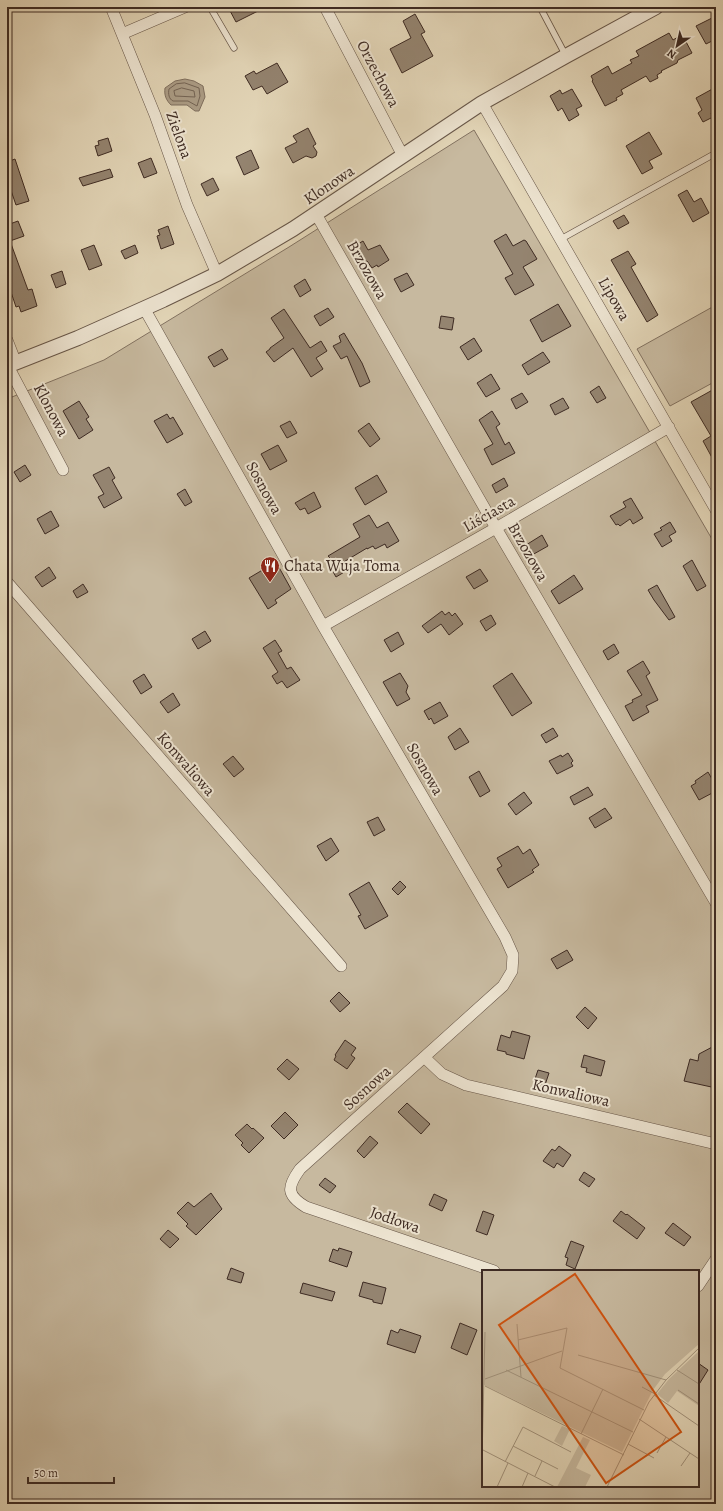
<svg xmlns="http://www.w3.org/2000/svg" width="723" height="1511" viewBox="0 0 723 1511" font-family="Alegreya,serif">
  <rect width="100%" height="100%" fill="#e3d6b8"/>
  <filter id="stains"><feTurbulence type="fractalNoise" baseFrequency=".005" numOctaves="4"/><feColorMatrix values="0 0 0 0 .2 0 0 0 0 .09 0 0 0 0 .02 0 0 0 .5 -.17"/></filter>
  <radialGradient id="worn" r=".72"><stop offset=".6" stop-color="#630" stop-opacity="0"/><stop offset="1" stop-color="#630" stop-opacity=".3"/></radialGradient>
  <path fill="#c7b99f" stroke="#827261" fill-rule="evenodd" d="M474 130 716 546V1504H7V399L104 360 289 247ZM483 1271H698V1486H483Z
    M716 305V381L670 406 637 349Z"/>
  <path fill="#ab9c85" stroke="#7f6f5e" d="M185 79 194 81 203 86 205 97 199 111H195L187 105H171C166 100 164 95 165 88L175 81Z"/>
  <g fill="none" stroke-linecap="round" stroke-linejoin="round">
    <path stroke="#746454" stroke-width="1" d="M185 83 199 88 200 96 197 106 188 101H173C169 99 168 94 169 89L176 84Z
      M182 88 194 91 195 97 175 96 174 91Z"/>
  </g>
  <path fill="#948470" stroke="#3e2b23" d="M228 7H266L236 22Z
    M415 14 425 32 421 34 433 56 402 73 390 49 411 38 403 21Z
    M716 16V39L706 44 696 26Z
    M669 33 673 40 678 37 680 40 684 38 692 53 678 60 677 63 661 71 662 72 657 75 658 78 650 82 646 76 621 90 623 94 616 98 617 100 605 106 592 81 593 80 591 76 608 66 612 74 632 63 630 60 639 56 636 51Z
    M277 63 288 82 267 94 262 86 253 90 245 76 254 71 256 74Z
    M716 87V110L711 113 713 117 703 122 698 113 702 110 696 98Z
    M572 89 582 106 576 109 579 115 569 121 562 108 558 111 550 96 560 90 562 94Z
    M308 128 316 144 313 146 317 152 316 156 312 158 306 156 293 163 285 148 297 142 293 136Z
    M649 132 662 154 649 161 653 168 642 174 626 146Z
    M108 138 112 151 98 156 95 146 99 145 98 141Z
    M251 150 259 168 244 175 236 157Z
    M151 158 157 173 144 178 138 163Z
    M15 159 29 201 16 205 7 179V162Z
    M110 169 113 177 83 186 79 178Z
    M213 178 219 190 207 196 201 184Z
    M687 190 694 202 701 198 709 213 693 222 678 195Z
    M624 215 629 223 618 229 613 221Z
    M18 221 24 236 10 241 28 290 32 289 37 306 21 312 19 306 16 307 7 280V225Z
    M168 226 174 244 161 249 157 236 160 235 158 230Z
    M506 234 513 246 524 240 526 241 537 259 523 267 534 285 515 295 505 278 513 274 494 241Z
    M363 241 368 250 380 245 389 260 378 267 377 265 372 268 367 261 363 263 353 247Z
    M94 245 102 265 89 270 81 250Z
    M135 245 138 253 125 259 121 251Z
    M628 251 636 264 631 267 658 315 647 322 611 260Z
    M62 271 66 284 56 288 51 275Z
    M407 273 414 285 401 292 394 279Z
    M305 279 311 290 300 297 294 286Z
    M558 304 571 326 542 342 530 320Z
    M328 308 334 317 320 326 314 316Z
    M284 309 310 348 321 341 327 351 316 358 323 369 311 377 293 348 274 362 266 352 270 349V348L284 338 271 318Z
    M441 316 454 318 452 330 439 328Z
    M344 333 362 363 370 382 360 387 347 356 341 359 333 346 341 342 339 336Z
    M474 338 482 351 468 360 460 347Z
    M222 349 228 359 214 367 208 357Z
    M543 352 550 362 528 375 522 365Z
    M491 374 500 389 486 397 477 383Z
    M599 386 606 398 597 403 590 392Z
    M716 388V465L703 441 711 436 691 402Z
    M522 393 528 402 516 409 511 399Z
    M563 398 569 408 555 415 550 405Z
    M79 401 89 417 86 419 93 430 79 439 63 411Z
    M492 411 500 424 496 427 505 445 509 442 515 453 492 465 484 449 493 444 479 420Z
    M167 414 170 419 173 417 183 434 167 443 154 421Z
    M290 421 297 433 287 438 280 426Z
    M369 423 380 439 370 447 358 431Z
    M278 445 287 461 270 470 261 454Z
    M25 465 31 475 20 482 14 472Z
    M109 467 115 478 112 480 122 498 104 508 98 497 104 494 93 475Z
    M377 475 387 492 365 505 355 488Z
    M504 478 508 486 496 493 492 485Z
    M185 489 192 502 185 506 177 494Z
    M314 492 321 507 308 514 305 508 300 510 295 503Z
    M631 498 643 518 633 524 630 519 620 526 618 524 616 525 610 516 626 507 623 502Z
    M51 511 59 526 45 534 37 519Z
    M369 515 377 528 388 522 399 541 387 548 385 544 375 549 373 546 367 549V548L342 563 346 571 336 577 327 561 331 559 328 556 360 537 353 524Z
    M670 522 676 532 669 536 672 541 662 547 654 534 662 530 660 528Z
    M542 535 548 546 532 555 526 545Z
    M692 560 706 586 697 591 683 566Z
    M276 562 291 589 275 600 277 603 268 609 249 578Z
    M49 567 56 578 42 587 35 577Z
    M480 569 488 581 474 589 466 577Z
    M574 575 583 589 559 604 551 591Z
    M83 584 88 592 77 598 73 591Z
    M657 585 675 617 669 620 654 600 648 590Z
    M442 611 445 615 449 612 452 616 455 613 463 624 449 635 441 624 428 633 422 626Z
    M491 615 496 624 486 631 480 621Z
    M205 631 211 641 198 649 192 639Z
    M398 632 404 644 391 652 384 640Z
    M275 640 282 651 278 653 287 669 291 667 300 680 287 688 282 681 277 684 272 676 278 672 263 648Z
    M614 644 619 653 608 660 603 651Z
    M643 661 650 673 646 676 658 700 646 706 649 712 633 721 625 706 633 702 632 700 642 695 627 671Z
    M400 673 408 686 406 692 410 699 397 706 383 682Z
    M512 673 532 703 512 716 493 686Z
    M144 674 152 687 141 694 133 681Z
    M173 693 180 705 168 713 160 702Z
    M440 702 448 716 434 724 431 718 429 720 424 711Z
    M460 728 469 742 455 750 448 737Z
    M553 728 558 736 546 743 541 735Z
    M568 753 573 761 571 763 573 766 557 774 549 761 561 755 562 757Z
    M233 756 244 769 234 777 223 764Z
    M479 771 490 791 480 797 469 777Z
    M708 772 716 786V791L699 800 691 786 696 783 695 781Z
    M588 787 593 795 574 805 570 797Z
    M524 792 532 803 516 815 508 804Z
    M605 808 612 818 595 828 589 818Z
    M378 817 385 830 374 836 367 822Z
    M331 838 339 851 326 861 317 846Z
    M518 846 523 854 530 849 539 865 532 870 534 872 508 888 497 869 502 866 497 858Z
    M400 881 406 887 398 895 392 889Z
    M369 882 388 916 365 929 358 916 361 915 349 894Z
    M567 950 573 960 557 969 551 959Z
    M339 992 350 1003 340 1012 330 1001Z
    M585 1007 597 1018 588 1029 576 1017Z
    M512 1031 530 1036 524 1059 506 1054V1052L497 1050 501 1035 510 1038Z
    M345 1040 356 1048 351 1055 355 1058 347 1069 334 1060 336 1056 335 1055Z
    M716 1045V1088L684 1081 690 1059 698 1061 699 1054Z
    M584 1055 605 1061 601 1076 586 1072 587 1068 581 1067Z
    M287 1059 299 1069 289 1080 277 1069Z
    M538 1070 549 1073 545 1085 534 1082Z
    M407 1103 430 1124 421 1134 398 1112Z
    M285 1112 298 1125 284 1139 271 1126Z
    M247 1124 252 1129 253 1128 264 1138 249 1153 241 1145 243 1143 235 1135Z
    M370 1136 378 1143 364 1158 357 1151Z
    M559 1146 571 1155 563 1167 557 1163 554 1168 543 1161 552 1149 555 1151Z
    M584 1172 595 1179 589 1187 579 1180Z
    M325 1178 336 1186 330 1193 319 1185Z
    M211 1193 222 1209 196 1235 186 1226 188 1224 177 1213 188 1202 194 1207Z
    M434 1194 447 1200 442 1211 429 1205Z
    M483 1211 494 1215 487 1235 476 1231Z
    M621 1211 626 1215 627 1214 645 1228 637 1239 613 1221Z
    M673 1223 691 1237 684 1246 665 1233Z
    M168 1230 179 1239 170 1248 160 1239Z
    M571 1241 584 1246 575 1269 566 1265 568 1258 565 1257Z
    M339 1248 352 1252 347 1267 329 1261 333 1249 338 1251Z
    M231 1268 244 1273 241 1283 227 1279Z
    M363 1282 386 1288 382 1304 373 1302V1300L359 1296Z
    M303 1283 335 1292 332 1301 300 1293Z
    M460 1323 477 1330 467 1355 451 1348Z
    M400 1329 421 1336 415 1353 387 1344 391 1330 398 1333Z
    M698 1363 708 1370 698 1386Z"/>
  <g fill="none" stroke-linecap="round" stroke-linejoin="round">
    <g stroke="#675648" stroke-width="7">
      <path id="service" d="M210 7 234 48
        M540 7 566 56
        M561 239 716 153"/>
    </g>
    <g stroke="#675648" stroke-width="12">
      <path id="minor" d="M111 7 155 115 187 205 217 274
        M325 7 403 156
        M122 34 185 7
        M482 103 716 510
        M316 214 496 528 716 903
        M144 308 323 626 505 937 513 955 512 971 503 986 300 1169C287 1187 286 1195 306 1207L494 1271
        M7 340 16 363
        M8 366 63 470
        M7 582 341 966
        M323 626 496 528 669 427
        M425 1058 442 1074 466 1085 716 1144
        M698 1286 716 1259"/>
    </g>
    <g stroke="#675648" stroke-width="16">
      <path id="tertiary" d="M7 366 78 338 163 300 217 274 293 229 482 103 566 56 656 7"/>
    </g>
    <use href="#service" stroke="#ede4d1" stroke-width="5.5"/>
    <use href="#minor" stroke="#ede4d1" stroke-width="11"/>
    <use href="#tertiary" stroke="#ede4d1" stroke-width="14"/>
  </g>
  <defs>
    <g id="restaurant-pin" transform="scale(1)"><path d="M0 17L-7.5 6A9.5 9.5 0 1 1 7.5 6Z" fill="#8f2418" stroke="#ede4d1"/><path d="M-5-6h1v4h1v-4h1v4h1v-4h1v5L-1.5 .5V6h-2V.5L-5-1ZM5-6V6H3V1.5H1.5Q1.5-4 5-6Z" fill="#fff"/></g>
  </defs>
  <g fill-rule="evenodd">
    <use href="#restaurant-pin" x="270" y="566"/>
  </g>
  <g text-anchor="middle" dominant-baseline="central" stroke-width="4" stroke-linejoin="round" paint-order="stroke">
    <g font-size="16" fill="#3e2b23" stroke="#ede4d1">
      <text transform="translate(378 74) rotate(62)">Orzechowa</text>
      <text transform="translate(179 135) rotate(70)">Zielona</text>
      <text transform="translate(329 185) rotate(-34)">Klonowa</text>
      <text transform="translate(367 270) rotate(60)">Brzozowa</text>
      <text transform="translate(614 299) rotate(60)">Lipowa</text>
      <text transform="translate(51 410) rotate(62)">Klonowa</text>
      <text transform="translate(264 488) rotate(61)">Sosnowa</text>
      <text transform="translate(489 514) rotate(-30)">Liściasta</text>
      <text transform="translate(528 552) rotate(60)">Brzozowa</text>
      <text transform="translate(186 764) rotate(49)">Konwaliowa</text>
      <text transform="translate(425 769) rotate(60)">Sosnowa</text>
      <text transform="translate(367 1088) rotate(-42)">Sosnowa</text>
      <text transform="translate(571 1093) rotate(13)">Konwaliowa</text>
      <text transform="translate(395 1220) rotate(19)">Jodłowa</text>
    </g>
    <g font-size="16" fill="#3e2b23" stroke="#ede4d1" text-anchor="start">
      <text x="284" y="566">Chata Wuja Toma</text>
    </g>
  </g>
  <g transform="translate(482 1270)">
    <rect width="217" height="217" fill="#e3d6b8"/>
    <path d="M0 0H217V74L183 104 171 120 140 182 2 115 0 149ZM217 81V136L195 121 186 133 175 124 187 109ZM80 156 88 159 80 176 72 171ZM101 167 108 170 94 198 109 205 103 217H75Z" fill="#c7b99f"/>
    <path fill="none" stroke="#a1927c" stroke-width="1" d="M35 54 39 107M36 70 85 58 78 98 162 140M96 85 184 110M24 100 151 162M195 100 217 114M3 109 80 81M3 116 142 185M160 117 173 124M196 120 217 134M172 125 217 156M157 149 217 189M99 164 121 119M146 174 172 188M31 176 76 199M1 180 73 217M175 183 184 167M0 189 3 62M23 192 41 157 89 182M199 196 208 183M53 206 60 191M15 217 26 193M40 217 46 203M125 217 167 132 184 110 217 78"/>
    <path fill="#ce520f" fill-opacity="0.15" stroke="#ce520f" stroke-width="2" d="M93 4 199 162 124 213 17 55Z"/>
    <rect width="217" height="217" fill="none" stroke="#3e2b23" stroke-width="2"/>
  </g>
  <rect width="723" height="1511" fill="none" stroke="#e3d6b8" stroke-width="24"/>
  <rect x="8" y="8" width="707" height="1495" fill="none" stroke="#3e2b23" stroke-width="2"/>
  <rect x="12" y="12" width="699" height="1487" fill="none" stroke="#3e2b23"/>
  <g transform="translate(677 46) rotate(214)" stroke="#ede4d1" stroke-width="3" paint-order="stroke">
  <path d="M0-3L7 15L0 10L-7 15Z" fill="#3e2b23"/>
  <text y="-6" font-size="11" font-weight="bold" text-anchor="middle" fill="#3e2b23">N</text>
  </g>
  <path d="M28 1477v6h86v-6" fill="none" stroke="#3e2b23" stroke-width="2"/>
  <text x="34" y="1477" font-size="12" fill="#3e2b23" stroke="#ede4d1" stroke-width="3" paint-order="stroke">50 m</text>
  <rect width="100%" height="100%" filter="url(#stains)"/>
  <rect width="100%" height="100%" fill="url(#worn)"/>
</svg>
